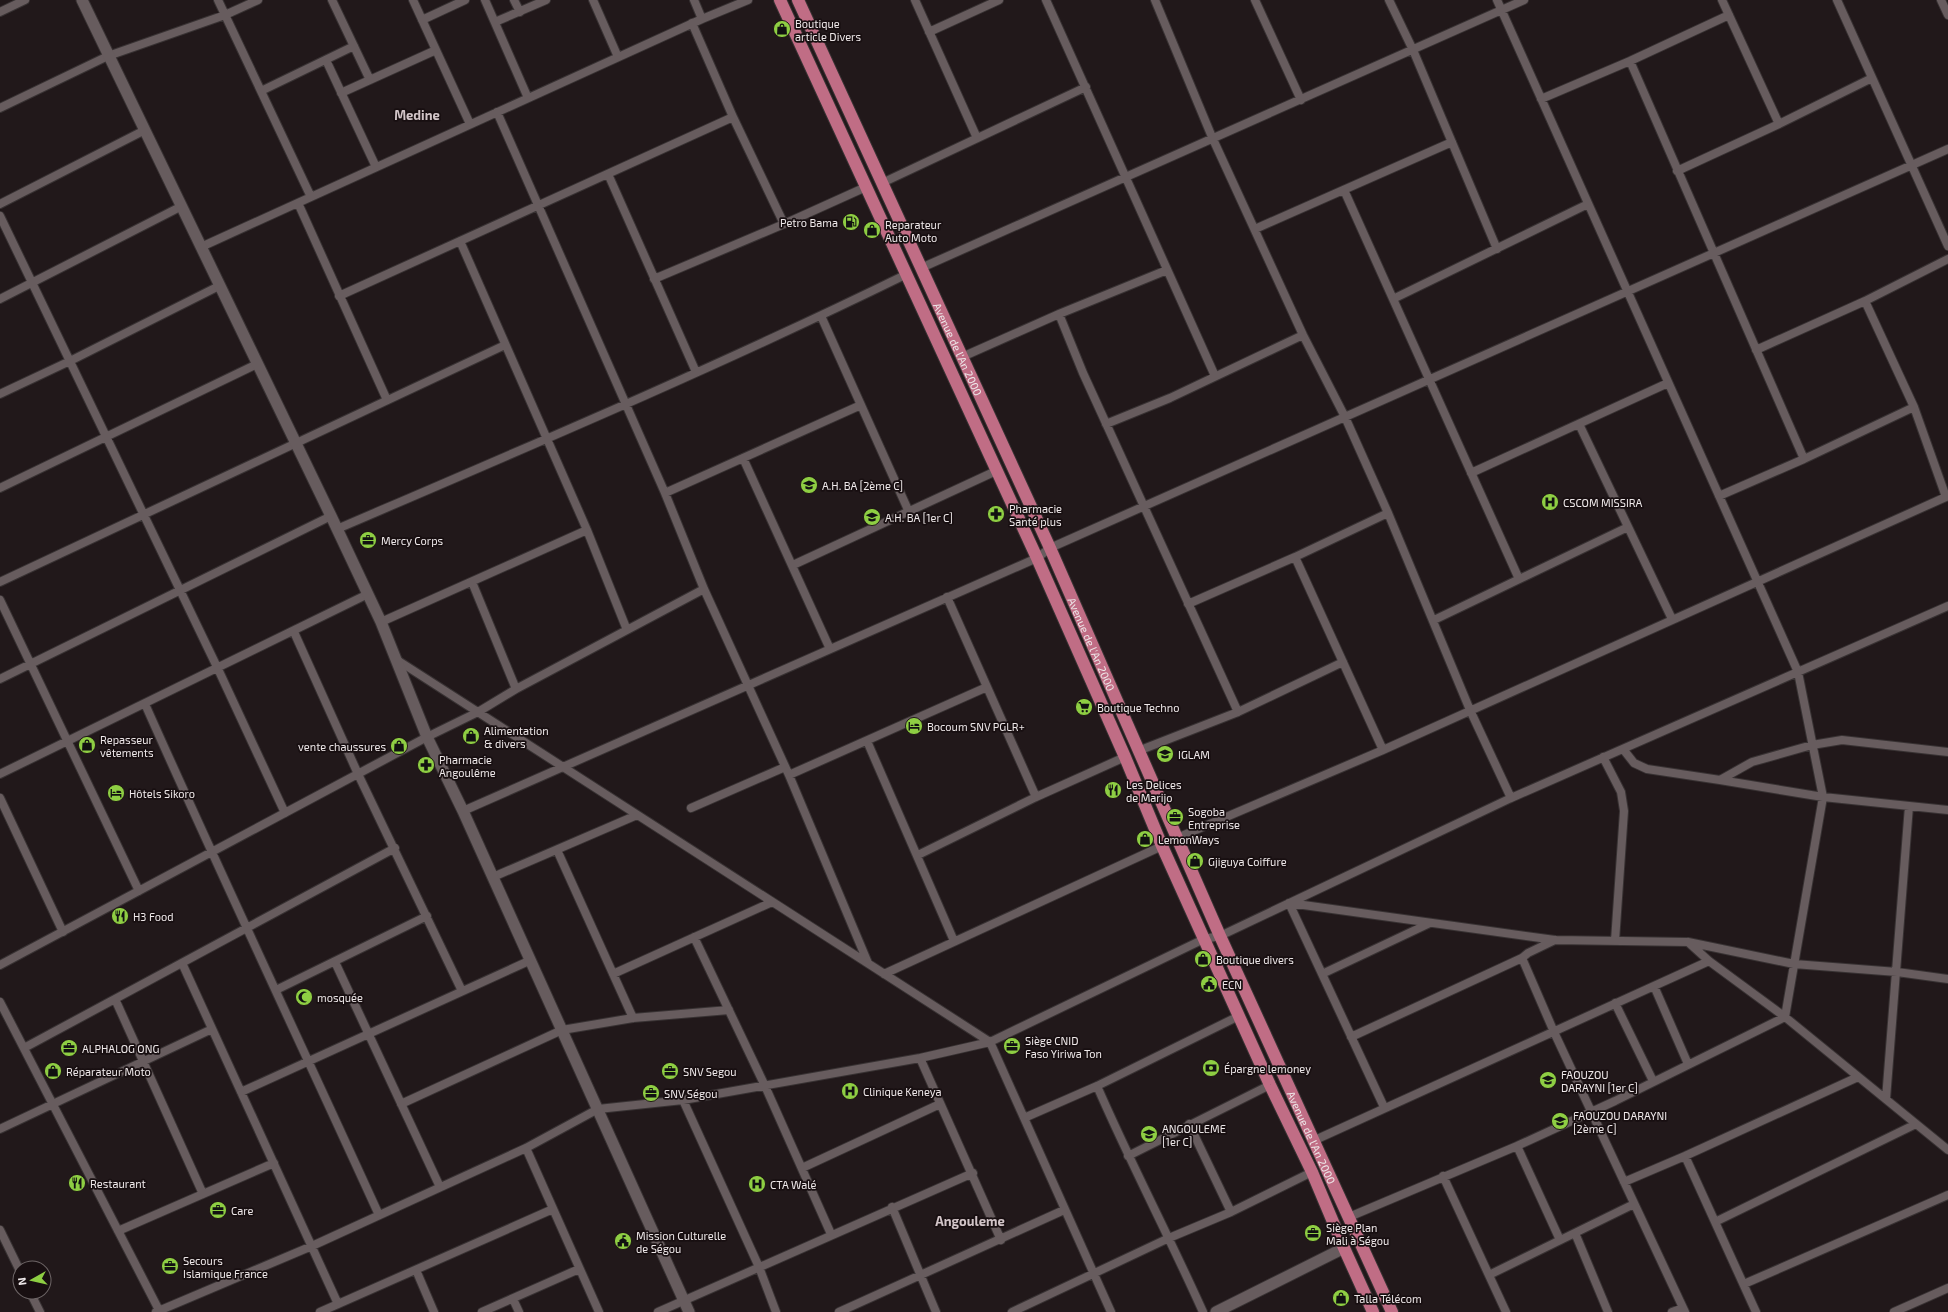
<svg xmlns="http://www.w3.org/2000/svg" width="1948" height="1312" viewBox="0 0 1948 1312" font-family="'Exo 2',sans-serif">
  <rect width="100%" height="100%" fill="#21181a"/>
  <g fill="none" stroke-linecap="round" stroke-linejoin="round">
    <g stroke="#383233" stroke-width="10">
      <path id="minor" d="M218 0 311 197
        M332 0 370 80
        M413 0 470 124
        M485 0 528 98
        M514 0 520 12
        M593 0 618 57
        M694 0 702 19
        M915 0 977 138
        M1046 0 1215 376
        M1155 0 1212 137 1303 335 1345 417 1388 513 1470 710 1511 798
        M1255 0 1301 100
        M1389 0 1413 50 1497 249
        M1722 0 1779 124
        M1837 0 1948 246
        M1941 0 1948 15
        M0 12 25 0
        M422 20 465 0
        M495 22 546 0
        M692 23 733 117 784 224
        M929 32 999 0
        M326 60 376 167
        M1630 61 1804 459
        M261 91 354 46
        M341 93 436 50
        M1541 99 1630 61 1729 15
        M0 108 108 56 225 15 258 0
        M497 112 665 493 704 589 789 775 868 963
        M1677 171 1779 124 1872 78
        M608 174 696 372
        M882 183 1086 87
        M1344 190 1519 579
        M298 203 387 400
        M0 204 145 130
        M0 216 218 669 285 813
        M1255 229 1452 142
        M460 241 587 530 627 630
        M201 247 702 19 748 0
        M921 268 1524 0
        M654 279 784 224 866 187
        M339 296 733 117
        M0 299 182 206
        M1393 299 1588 204
        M1865 301 1914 407 1946 497
        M1059 314 1083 373 1238 712
        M821 316 909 512
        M1756 350 1865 301 1948 259
        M962 357 1059 314 1167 270
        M0 394 70 361 219 286
        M1106 424 1170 398 1303 335
        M1579 424 1672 619
        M743 458 830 649
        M1471 473 1668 383
        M0 488 257 364
        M665 493 861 405
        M1719 496 1804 459 1914 407
        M337 529C528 447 719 366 905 275
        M1295 557 1383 750
        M793 565 996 471
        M0 582 505 345
        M472 582 516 689
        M947 597 1036 797
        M0 600 139 891
        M1188 604 1295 557 1388 513
        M1434 620 1628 527
        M381 622 587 530
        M294 632 358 774 462 991
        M397 660 990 1042 1111 1312
        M0 679 331 516
        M145 704C221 875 301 1044 379 1215
        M867 741 954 941
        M1623 749 1634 763 1647 769 1720 780 1752 762 1812 745 1842 740 1948 752
        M1138 751 1238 712 1343 662
        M1603 757 1621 792 1624 811 1615 941
        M0 774 368 594
        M789 775 987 687
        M1720 780 1823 797 1948 810
        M0 798 63 932
        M691 808 785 767
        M463 811 1037 558 1050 548 1948 149
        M1177 838 1383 750 1948 496
        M557 850 633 1018
        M918 855 1036 797 1125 757
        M493 877 637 815
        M1289 903 1555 940 1688 942 1794 964 1897 972 1948 979
        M1289 903 1384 1107
        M694 937 765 1086 831 1234
        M1688 942 1709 961 1785 1017 1948 1150
        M1522 958 1554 1032 1685 1312
        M335 962 440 1187
        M182 963 338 1304
        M0 965 427 737 478 712 516 689 704 589
        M613 974 772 902
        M884 974 1162 846
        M1322 974 1430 923
        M1654 986 1688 1064
        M276 990 427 916
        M115 999 203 1194
        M0 1002 160 1312
        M1615 1003 1653 1081
        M1351 1037 1522 958 1528 953 1555 940
        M24 1048 395 848
        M920 1058 1001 1240
        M1097 1086C1130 1162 1169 1236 1203 1312
        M241 1092 531 960
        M1886 1099 1909 806
        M683 1100 759 1267 776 1312
        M401 1104 562 1030 633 1018 729 1010
        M1024 1118 1097 1086 1239 1016
        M1189 1124 1231 1212
        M0 1129 212 1029
        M1315 1140 1709 961
        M1517 1146 1560 1240
        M526 1148 599 1312
        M1128 1156 1270 1085
        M1685 1156 1756 1312
        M802 1168 940 1104
        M1443 1176 1506 1312
        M1624 1182 1685 1156 1858 1077
        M892 1207 936 1312
        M1349 1217 1517 1146 1615 1101 1785 1017 1823 797 1798 672 1497 0
        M1715 1222 1916 1124
        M0 1230 20 1271
        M118 1231 274 1163
        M1575 1233 1608 1312
        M416 1270 434 1312
        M1489 1275 1634 1204
        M1744 1284 1948 1195
        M30 1292 40 1312
        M513 1299 519 1312
        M156 1312 312 1246 526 1148 598 1109 683 1100 920 1058 990 1042 1204 939 1220 936 1511 798 1948 606
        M320 1312 553 1209
        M482 1312 579 1269
        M658 1312 973 1173
        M839 1312 1064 1210
        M1012 1312 1169 1238 1231 1212 1312 1172
        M1672 1312 1683 1308
        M1894 1312 1948 1288"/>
    </g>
    <g stroke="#383233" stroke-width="13">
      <path id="tertiary" d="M82 0 331 516 381 622 427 737 463 811 689 1312
        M1216 1312 1344 1248"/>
    </g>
    <g stroke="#383233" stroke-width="14">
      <g id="primary">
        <path d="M780 0 1037 558 1125 757 1162 846 1270 1085 1312 1172 1344 1248 1373 1312"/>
        <path id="s1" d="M798 0 1050 548 1220 936 1392 1312"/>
      </g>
    </g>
    <use href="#minor" stroke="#675c5e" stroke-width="8"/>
    <use href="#tertiary" stroke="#675c5e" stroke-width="11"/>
    <use href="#primary" stroke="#c06d85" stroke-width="12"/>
  </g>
  <defs>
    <g id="shop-disc" transform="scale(0.9)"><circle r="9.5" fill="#8ece43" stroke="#180f11"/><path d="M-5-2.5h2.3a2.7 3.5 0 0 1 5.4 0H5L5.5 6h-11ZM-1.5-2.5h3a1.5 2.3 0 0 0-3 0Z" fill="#111"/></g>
    <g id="fuel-disc" transform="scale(0.9)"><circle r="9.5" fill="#8ece43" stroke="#180f11"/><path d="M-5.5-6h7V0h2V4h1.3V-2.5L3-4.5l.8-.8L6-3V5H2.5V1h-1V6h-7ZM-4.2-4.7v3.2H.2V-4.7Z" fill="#111"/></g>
    <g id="school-disc" transform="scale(0.9)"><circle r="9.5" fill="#8ece43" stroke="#180f11"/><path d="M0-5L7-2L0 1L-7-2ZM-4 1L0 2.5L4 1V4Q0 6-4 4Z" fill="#111"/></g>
    <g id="hospital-disc" transform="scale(0.9)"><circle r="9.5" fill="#8ece43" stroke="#180f11"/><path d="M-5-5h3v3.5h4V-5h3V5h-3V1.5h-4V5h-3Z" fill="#111"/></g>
    <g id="pharmacy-disc" transform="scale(0.9)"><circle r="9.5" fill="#8ece43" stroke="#180f11"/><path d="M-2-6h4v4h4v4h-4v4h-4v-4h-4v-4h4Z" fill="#111"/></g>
    <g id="office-disc" transform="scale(0.9)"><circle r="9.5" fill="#8ece43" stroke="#180f11"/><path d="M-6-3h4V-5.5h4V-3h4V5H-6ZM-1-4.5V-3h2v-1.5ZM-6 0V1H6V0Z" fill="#111"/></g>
    <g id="supermarket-disc" transform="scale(0.9)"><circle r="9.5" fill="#8ece43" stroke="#180f11"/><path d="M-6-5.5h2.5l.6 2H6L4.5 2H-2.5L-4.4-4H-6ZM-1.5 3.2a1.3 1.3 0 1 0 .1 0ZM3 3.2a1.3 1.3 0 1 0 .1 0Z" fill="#111"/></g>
    <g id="hotel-disc" transform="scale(0.9)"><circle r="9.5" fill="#8ece43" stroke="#180f11"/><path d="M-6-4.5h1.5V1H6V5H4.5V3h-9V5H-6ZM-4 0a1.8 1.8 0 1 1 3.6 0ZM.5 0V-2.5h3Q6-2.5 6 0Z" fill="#111"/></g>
    <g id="university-disc" transform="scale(0.9)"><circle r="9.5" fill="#8ece43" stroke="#180f11"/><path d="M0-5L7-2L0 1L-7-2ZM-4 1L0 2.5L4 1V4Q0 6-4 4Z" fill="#111"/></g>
    <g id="restaurant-disc" transform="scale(0.9)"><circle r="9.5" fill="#8ece43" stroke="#180f11"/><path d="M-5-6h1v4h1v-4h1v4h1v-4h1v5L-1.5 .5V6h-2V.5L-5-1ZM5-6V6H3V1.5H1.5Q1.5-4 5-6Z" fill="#111"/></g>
    <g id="civic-disc" transform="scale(0.9)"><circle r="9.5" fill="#8ece43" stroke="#180f11"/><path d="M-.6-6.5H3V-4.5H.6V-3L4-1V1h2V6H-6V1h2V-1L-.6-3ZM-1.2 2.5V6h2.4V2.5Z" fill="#111"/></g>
    <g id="mosque-disc" transform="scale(0.9)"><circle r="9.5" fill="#8ece43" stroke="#180f11"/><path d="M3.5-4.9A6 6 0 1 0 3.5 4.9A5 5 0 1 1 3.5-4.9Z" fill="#111"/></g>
    <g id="bank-disc" transform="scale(0.9)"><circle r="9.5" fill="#8ece43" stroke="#180f11"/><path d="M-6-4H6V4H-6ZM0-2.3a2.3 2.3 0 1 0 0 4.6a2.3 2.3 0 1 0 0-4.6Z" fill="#111"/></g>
  </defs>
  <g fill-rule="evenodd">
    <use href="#shop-disc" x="782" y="29"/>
    <use href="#fuel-disc" x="851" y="222"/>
    <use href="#shop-disc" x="872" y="230"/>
    <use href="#school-disc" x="809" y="485"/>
    <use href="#hospital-disc" x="1550" y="502"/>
    <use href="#pharmacy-disc" x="996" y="514"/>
    <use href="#school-disc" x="872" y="517"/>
    <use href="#office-disc" x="368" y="540"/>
    <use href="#supermarket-disc" x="1084" y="707"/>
    <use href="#hotel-disc" x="914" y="726"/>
    <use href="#shop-disc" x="471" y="736"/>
    <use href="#shop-disc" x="87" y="745"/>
    <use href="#shop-disc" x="399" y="746"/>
    <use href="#university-disc" x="1165" y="754"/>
    <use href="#pharmacy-disc" x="426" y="765"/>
    <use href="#restaurant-disc" x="1113" y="790"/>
    <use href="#hotel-disc" x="116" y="793"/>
    <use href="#office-disc" x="1175" y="817"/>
    <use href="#shop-disc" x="1145" y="839"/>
    <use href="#shop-disc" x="1195" y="861"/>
    <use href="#restaurant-disc" x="120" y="916"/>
    <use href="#shop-disc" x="1203" y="959"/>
    <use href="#civic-disc" x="1209" y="984"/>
    <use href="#mosque-disc" x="304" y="997"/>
    <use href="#office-disc" x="1012" y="1046"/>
    <use href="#office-disc" x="69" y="1048"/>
    <use href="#bank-disc" x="1211" y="1068"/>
    <use href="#shop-disc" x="53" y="1071"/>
    <use href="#office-disc" x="670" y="1071"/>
    <use href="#school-disc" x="1548" y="1080"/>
    <use href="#hospital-disc" x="850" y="1091"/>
    <use href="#office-disc" x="651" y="1093"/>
    <use href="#school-disc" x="1560" y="1121"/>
    <use href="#school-disc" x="1149" y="1134"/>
    <use href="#restaurant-disc" x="77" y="1183"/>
    <use href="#hospital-disc" x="757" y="1184"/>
    <use href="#office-disc" x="218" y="1210"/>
    <use href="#office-disc" x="1313" y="1233"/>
    <use href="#civic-disc" x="623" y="1241"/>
    <use href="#office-disc" x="170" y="1266"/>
    <use href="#shop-disc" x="1341" y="1298"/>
  </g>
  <g text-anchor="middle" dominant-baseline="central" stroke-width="3.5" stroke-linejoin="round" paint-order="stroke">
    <g font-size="11" fill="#eee8e9" stroke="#180f11" text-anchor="start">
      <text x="795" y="23">Boutique<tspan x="795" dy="13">article Divers</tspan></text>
      <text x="838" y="222" text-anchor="end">Petro Bama</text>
      <text x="885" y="224">Reparateur<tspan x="885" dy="13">Auto Moto</tspan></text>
      <text x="822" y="485">A.H. BA [2ème C]</text>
      <text x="1563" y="502">CSCOM MISSIRA</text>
      <text x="1009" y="508">Pharmacie<tspan x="1009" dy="13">Santé plus</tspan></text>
      <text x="885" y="517">A.H. BA [1er C]</text>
      <text x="381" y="540">Mercy Corps</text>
      <text x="1097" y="707">Boutique Techno</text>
      <text x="927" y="726">Bocoum SNV PGLR+</text>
      <text x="484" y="730">Alimentation<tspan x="484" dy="13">&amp; divers</tspan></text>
      <text x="100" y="739">Repasseur<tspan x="100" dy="13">vêtements</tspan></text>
      <text x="386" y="746" text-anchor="end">vente chaussures</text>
      <text x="1178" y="754">IGLAM</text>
      <text x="439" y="759">Pharmacie<tspan x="439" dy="13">Angoulême</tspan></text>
      <text x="1126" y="784">Les Delices<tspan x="1126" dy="13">de Marijo</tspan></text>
      <text x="129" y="793">Hôtels Sikoro</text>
      <text x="1188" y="811">Sogoba<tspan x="1188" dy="13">Entreprise</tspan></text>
      <text x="1158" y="839">LemonWays</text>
      <text x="1208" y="861">Gjiguya Coiffure</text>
      <text x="133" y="916">H3 Food</text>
      <text x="1216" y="959">Boutique divers</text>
      <text x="1222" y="984">ECN</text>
      <text x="317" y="997">mosquée</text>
      <text x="1025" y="1040">Siège CNID<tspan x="1025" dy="13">Faso Yiriwa Ton</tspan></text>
      <text x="82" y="1048">ALPHALOG ONG</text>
      <text x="1224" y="1068">Épargne lemoney</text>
      <text x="66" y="1071">Réparateur Moto</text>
      <text x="683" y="1071">SNV Segou</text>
      <text x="1561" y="1074">FAOUZOU<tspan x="1561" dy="13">DARAYNI [1er C]</tspan></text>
      <text x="863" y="1091">Clinique Keneya</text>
      <text x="664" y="1093">SNV Ségou</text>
      <text x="1573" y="1115">FAOUZOU DARAYNI<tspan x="1573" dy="13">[2ème C]</tspan></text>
      <text x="1162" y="1128">ANGOULEME<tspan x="1162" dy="13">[1er C]</tspan></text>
      <text x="90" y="1183">Restaurant</text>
      <text x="770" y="1184">CTA Walé</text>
      <text x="231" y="1210">Care</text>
      <text x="1326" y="1227">Siège Plan<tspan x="1326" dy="13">Mali à Ségou</tspan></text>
      <text x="636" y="1235">Mission Culturelle<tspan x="636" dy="13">de Ségou</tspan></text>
      <text x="183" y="1260">Secours<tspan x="183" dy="13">Islamique France</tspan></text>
      <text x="1354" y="1298">Talla Télécom</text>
    </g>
    <g font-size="11" fill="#eee8e9" stroke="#180f11">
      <text stroke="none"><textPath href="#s1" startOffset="384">Avenue de l'An 2000</textPath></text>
      <text stroke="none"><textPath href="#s1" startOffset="708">Avenue de l'An 2000</textPath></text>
      <text stroke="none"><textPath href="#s1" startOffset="1248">Avenue de l'An 2000</textPath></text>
    </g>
    <g font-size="13" font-weight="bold" fill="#d2c5c8" stroke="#180f11">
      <text x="417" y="115">Medine</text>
      <text x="970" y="1221">Angouleme</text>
    </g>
  </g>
  <g transform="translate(32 1280) rotate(262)"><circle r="19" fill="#180f11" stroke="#6e6667"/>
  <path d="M0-3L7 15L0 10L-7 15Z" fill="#8ece43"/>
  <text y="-6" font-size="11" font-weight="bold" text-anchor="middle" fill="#eee8e9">N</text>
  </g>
</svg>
